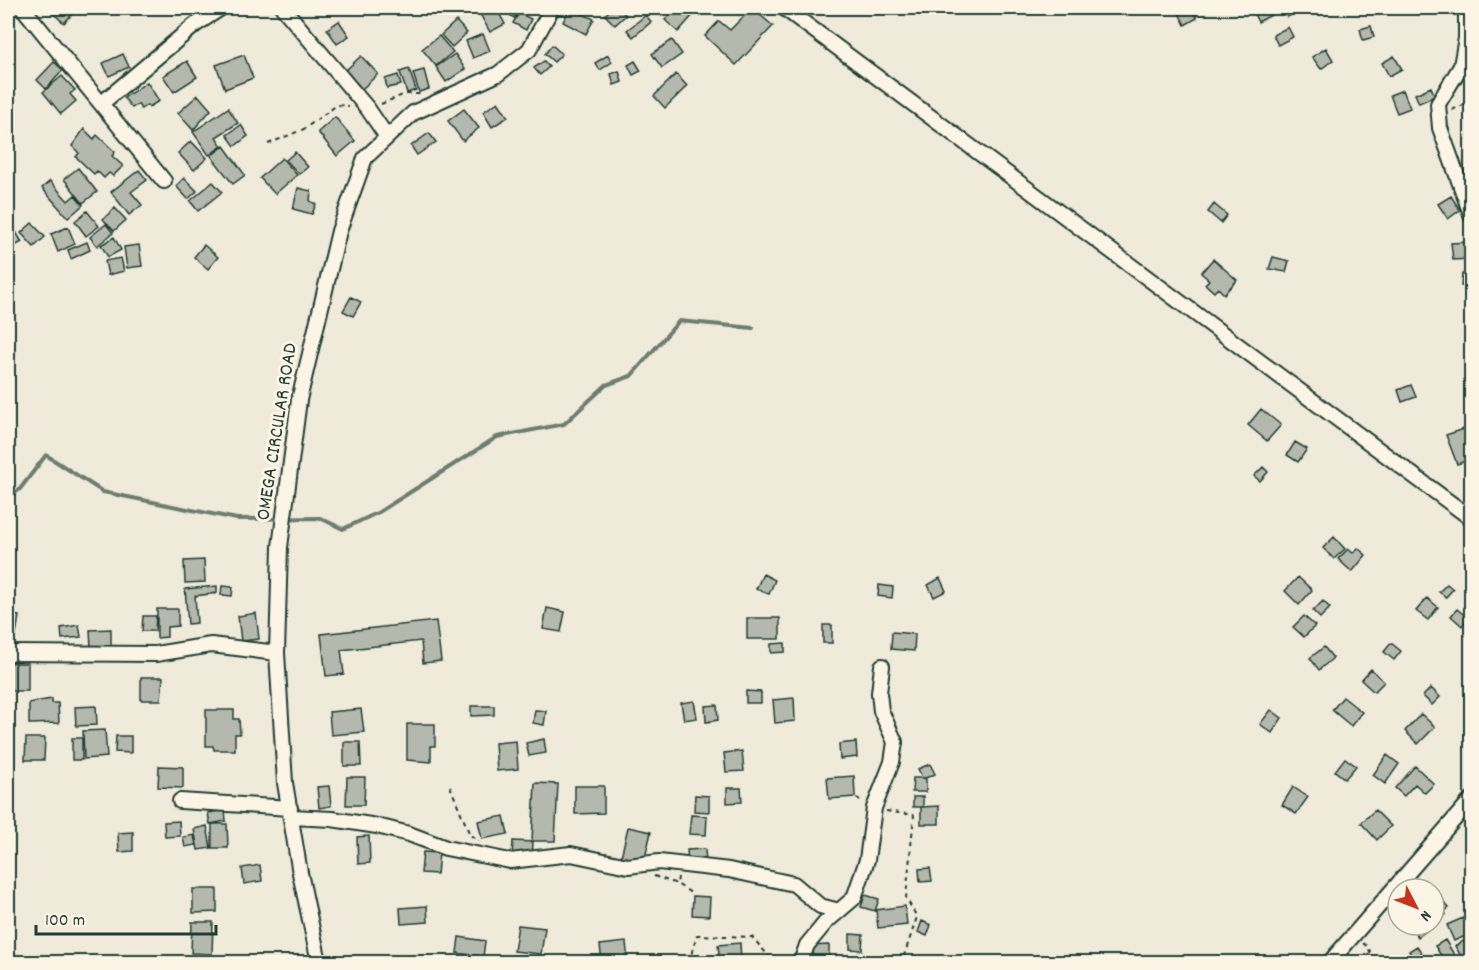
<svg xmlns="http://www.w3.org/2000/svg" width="1479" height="970" viewBox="0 0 1479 970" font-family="Dekko,sans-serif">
  <rect width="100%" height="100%" fill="#efeada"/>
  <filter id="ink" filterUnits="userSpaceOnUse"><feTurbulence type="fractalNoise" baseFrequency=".0167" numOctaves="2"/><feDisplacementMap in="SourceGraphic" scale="12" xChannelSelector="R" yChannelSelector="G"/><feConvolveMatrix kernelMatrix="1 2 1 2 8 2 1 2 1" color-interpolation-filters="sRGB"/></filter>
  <g filter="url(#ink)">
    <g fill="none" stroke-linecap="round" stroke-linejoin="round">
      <path stroke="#6c7d71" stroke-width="4" d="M8 499 20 489 46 455 103 492 237 519 320 518 343 529 379 512 497 437 564 424 606 385 631 376 679 321 753 328"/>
    </g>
    <path fill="#b5b9ad" stroke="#1f3d34" stroke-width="1.5" d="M47 8H78L64 23Z
      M493 8H496L505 24 490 32 480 14Z
      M500 8H521L514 18Z
      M570 8 594 19 586 34 563 22Z
      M612 8H618L626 15 615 25 605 15Z
      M676 8H687L694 14 678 32 665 20Z
      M752 8 773 26 736 65 705 36 719 21 730 30Z
      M1179 8H1192L1197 18 1185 25 1177 9Z
      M1251 8H1277L1279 11 1258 22Z
      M1282 8H1306L1287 17Z
      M519 13 531 19 526 30 513 23Z
      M646 15 651 22 633 37 627 30Z
      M339 21 349 36 337 44 327 29Z
      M456 21 467 33 452 47 441 35Z
      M1371 26 1374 37 1363 40 1360 29Z
      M1288 27 1293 37 1278 45 1273 35Z
      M483 34 490 51 473 58 466 41Z
      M439 36 453 52 436 66 422 49Z
      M672 40 682 54 662 68 652 54Z
      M552 45 562 54 554 62 545 54Z
      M1326 48 1333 60 1321 69 1312 57Z
      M123 54 129 67 109 76 103 63Z
      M455 54 465 69 446 82 436 67Z
      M244 55 253 78 225 89 216 65Z
      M608 55 612 62 600 70 595 63Z
      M361 56 378 74 362 89 345 71Z
      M1394 56 1402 69 1389 76 1382 63Z
      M187 61 197 77 174 92 163 76Z
      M544 61 549 67 540 75 534 68Z
      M635 61 641 71 633 75 628 65Z
      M54 62 63 70 46 89 37 80Z
      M409 69 416 90 407 93 400 72Z
      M424 70 429 89 419 92 413 73Z
      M619 71 622 82 614 85 611 74Z
      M676 74 687 86 665 108 654 96Z
      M398 75 401 85 387 88 385 79Z
      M62 76 75 90 70 94 76 101 61 114 43 92Z
      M147 82 159 101 149 107 147 105 141 109 138 104 132 108 124 98Z
      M1431 87 1435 96 1419 103 1415 94Z
      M1403 90 1410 108 1397 113 1390 95Z
      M198 95 211 110 193 130 178 113Z
      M498 102 508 117 492 127 483 112Z
      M228 108 238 123 216 137 222 146 209 155 193 132Z
      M464 109 479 128 463 141 448 121Z
      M335 117 355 141 337 156 318 132Z
      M241 125 248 136 235 146 227 135Z
      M84 129 94 139 97 135 115 152 112 156 123 166 113 176 109 173 104 178 97 171 94 174 76 157 79 153 72 146Z
      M429 133 436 142 417 155 411 146Z
      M191 141 207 158 194 170 178 153Z
      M224 146 245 175 233 184 211 156Z
      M295 152 308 167 299 174 286 160Z
      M282 158 297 175 275 194 260 178Z
      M78 168 97 192 83 203 64 179Z
      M139 170 147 180 131 192 142 205 129 215 111 192Z
      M184 178 197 191 188 199 176 186Z
      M50 181 68 201 75 195 83 205 68 218 42 188Z
      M213 182 222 192 198 211 190 201Z
      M298 188 311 191 310 201 316 204 312 214 293 209Z
      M1451 196 1460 210 1448 219 1438 204Z
      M1214 204 1227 215 1221 223 1208 212Z
      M115 208 126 220 114 231 103 219Z
      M87 211 99 226 86 236 75 221Z
      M32 223 45 237 34 247 21 233Z
      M11 224 22 242 8 250V226Z
      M106 224 113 233 97 246 90 237Z
      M68 227 75 244 58 252 51 234Z
      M114 237 121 250 108 257 101 245Z
      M87 242 90 250 71 259 68 250Z
      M1468 242 1469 259 1453 260 1451 243Z
      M139 245 142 266 127 268 124 247Z
      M204 245 218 257 208 269 194 257Z
      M1273 257 1289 261 1286 272 1269 269Z
      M121 258 124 271 108 275 105 261Z
      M1213 259 1237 280 1224 294 1218 288 1214 292 1205 284 1209 280 1201 273Z
      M1462 274 1472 275V287L1461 286Z
      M351 297 361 302 353 316 343 311Z
      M1411 385 1416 397 1402 402 1398 390Z
      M1261 409 1281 425 1267 441 1248 425Z
      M1467 428 1472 441V459L1457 464 1446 435Z
      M1295 442 1307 449 1298 462 1287 455Z
      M1263 467 1268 472 1260 481 1254 476Z
      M1334 537 1345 549 1334 559 1323 548Z
      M1358 548 1366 555 1352 572 1338 559 1348 549 1353 553Z
      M204 560 205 582 185 583 184 561Z
      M763 574 775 580 769 594 756 589Z
      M1298 577 1312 590 1299 605 1285 591Z
      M940 578 946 591 934 597 928 585Z
      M1447 584 1453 589 1446 597 1439 592Z
      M879 585 893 587 892 598 878 596Z
      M217 586V593L195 596 197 623 188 624 185 589Z
      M222 586 233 587 232 596 221 595Z
      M1427 598 1438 607 1428 620 1416 611Z
      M1323 601 1330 608 1320 618 1313 611Z
      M547 608 565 612 561 632 543 629Z
      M157 609H178V626L167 627V637L157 638Z
      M1457 609 1468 618 1462 626 1451 616Z
      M256 613 259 639 241 641 238 616Z
      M10 615 19 616 16 635 8 634Z
      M143 616H156L155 631H142Z
      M1304 616 1315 626 1304 637 1293 627Z
      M747 618H780V639H747Z
      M436 621 441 661 423 663 421 641 341 650 344 674 326 676 321 634Z
      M79 625 81 637 62 639 61 628Z
      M823 625H832V643H823Z
      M111 629V647H91L90 630Z
      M892 632 915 634 914 651 891 649Z
      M785 643V652L771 653V644Z
      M1391 643 1401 651 1394 660 1384 652Z
      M1324 647 1333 658 1319 670 1310 658Z
      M8 663H28V691H8Z
      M1371 669 1384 682 1374 692 1361 680Z
      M141 677H163L161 700H141Z
      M1431 688 1440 697 1432 705 1423 696Z
      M746 691 761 692V703H746Z
      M1343 697 1362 712 1351 726 1332 710Z
      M794 698 795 721 775 723 773 700Z
      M52 699V703H58L59 723 29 724V703Z
      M694 701 697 718 684 720 681 703Z
      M717 705 718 720 706 722 705 706Z
      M96 706 97 725 76 726 75 707Z
      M471 706H494V715L471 716Z
      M361 709 364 732 331 735 329 712Z
      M206 710H234V719H239L240 734H235V750H214L213 746H206Z
      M535 710 546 711 544 725 533 723Z
      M1271 710 1282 718 1272 733 1260 724Z
      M1421 714 1435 727 1418 744 1405 731Z
      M407 724H435V746H431V762L407 760Z
      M105 730 107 757 84 759 83 731Z
      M116 736H131V753L115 752Z
      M26 738H45L44 760H25Z
      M72 738H82V760H72Z
      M544 739 546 753 529 756 526 743Z
      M516 741 518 769 497 771 495 743Z
      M344 742H360L361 766H344Z
      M856 742 857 757 840 759 839 744Z
      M742 751 744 771 726 772 724 753Z
      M1387 755 1399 764 1385 784 1373 775Z
      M1345 758 1356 766 1345 779 1335 771Z
      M930 764 935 774 923 779 918 769Z
      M159 766 183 767V788L158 787Z
      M1415 766 1434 784 1425 793 1415 784 1404 796 1395 788Z
      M854 776 855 797 829 799 827 778Z
      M347 777H365L364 805H346Z
      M913 778H926V792H912Z
      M535 783 558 784 555 841H532Z
      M329 786 331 806 319 808 317 787Z
      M575 786H604V813L575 814Z
      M1293 787 1308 797 1296 814 1282 805Z
      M727 788H741L742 802 727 803Z
      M695 795 709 796V812L694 811Z
      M913 797H923V807H913Z
      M939 806V824H921V807Z
      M225 810 226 821 210 824 208 813Z
      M1375 810 1391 826 1377 840 1361 823Z
      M691 815 707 816 706 835 689 834Z
      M504 816 508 834 482 839 478 821Z
      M179 821 180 836 165 837 164 822Z
      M212 824H227L228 848H212Z
      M207 826 211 848 198 850 194 829Z
      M628 827 651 832 644 862 621 857Z
      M133 832V851L119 852 118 833Z
      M194 835 196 845 185 847 183 837Z
      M369 836 370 863 358 864 357 837Z
      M513 841 533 842 532 858 512 857Z
      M705 849 706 863 688 864 687 850Z
      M423 852 439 853 437 874 421 873Z
      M260 865 262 881 244 884 242 868Z
      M930 868 932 881 920 882 919 869Z
      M193 889H217V912L193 913Z
      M865 895 879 899 875 911 861 907Z
      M693 896 710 897 709 916 692 915Z
      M1434 899 1438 904 1441 900 1449 908 1444 912 1446 914 1436 923Z
      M427 906 428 922 401 924 400 908Z
      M905 906 907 925 878 928 876 910Z
      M1463 918 1470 934 1454 941 1447 925Z
      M922 921 931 925 927 936 918 932Z
      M192 922H213L212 954 191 953Z
      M518 925 545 928 541 954 514 951Z
      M1410 925H1423L1427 930 1418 937Z
      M850 934 863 935 862 950 850 949Z
      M1472 936V952L1462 958 1455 946Z
      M459 937 485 941 483 957 457 953Z
      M1445 940 1455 956 1445 962 1435 946Z
      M626 942 628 962H602L600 945Z
      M740 943 741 962H720L718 945Z
      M829 945V962H808V946Z
      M1417 946 1423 955 1414 960 1409 951Z"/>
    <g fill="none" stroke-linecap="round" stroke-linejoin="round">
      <g stroke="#1f3d34" stroke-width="18">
        <path id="street" d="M23 8 164 181
          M283 8 368 109 387 137
          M784 8 1472 519
          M1466 8V38L1461 66 1438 104 1440 128 1472 217
          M102 103 195 25 221 8
          M8 653 156 654 211 645 277 653
          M180 801 290 808
          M292 817 332 819 377 826 409 834 446 848 510 861 571 854 628 866 659 862 729 870 794 884 820 906 839 911
          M319 962 300 873 285 783 277 653 280 547 299 400 339 231 365 158 413 113 498 74 529 50 552 8
          M801 962 807 945 826 922 854 898 867 860 874 808 892 762 895 742 881 711 879 693 882 666
          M1330 962 1472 799"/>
      </g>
      <path stroke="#1f3d34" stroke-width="2" stroke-dasharray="4.5 4.5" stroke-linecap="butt" d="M381 104 405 94H421
        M1452 110 1472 101
        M268 144 304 129 337 105 349 106
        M450 786 470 835 479 841
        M856 798 864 802
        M886 811 914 815 906 898 917 917 902 962
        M654 876 677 884
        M678 877 677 884 691 893
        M1363 943 1369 948 1372 962
        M689 962 697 935 752 937 774 962"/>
      <use href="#street" stroke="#fcf5e5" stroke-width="14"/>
    </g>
  </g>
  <g text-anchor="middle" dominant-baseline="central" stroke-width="6" stroke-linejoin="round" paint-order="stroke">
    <g font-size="20" fill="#1f3d34" stroke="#fcf5e5">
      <text transform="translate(278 432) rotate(-81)">OMEGA CIRCULAR ROAD</text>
    </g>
  </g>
  <rect width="1479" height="970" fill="none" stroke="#fcf5e5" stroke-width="30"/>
  <rect x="15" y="15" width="1449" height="940" fill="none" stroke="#1f3d34" stroke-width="2" filter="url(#ink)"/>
  <g transform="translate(1416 907) rotate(132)"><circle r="28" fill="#fcf5e5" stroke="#a4ab9e" stroke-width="1.5"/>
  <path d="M0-4.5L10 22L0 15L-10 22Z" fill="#c8321e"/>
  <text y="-9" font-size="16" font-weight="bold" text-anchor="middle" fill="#1f3d34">N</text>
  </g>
  <path d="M36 925v9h180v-9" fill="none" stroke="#1f3d34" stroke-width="3"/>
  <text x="45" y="925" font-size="18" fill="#1f3d34" stroke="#fcf5e5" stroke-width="4.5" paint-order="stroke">100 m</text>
</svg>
